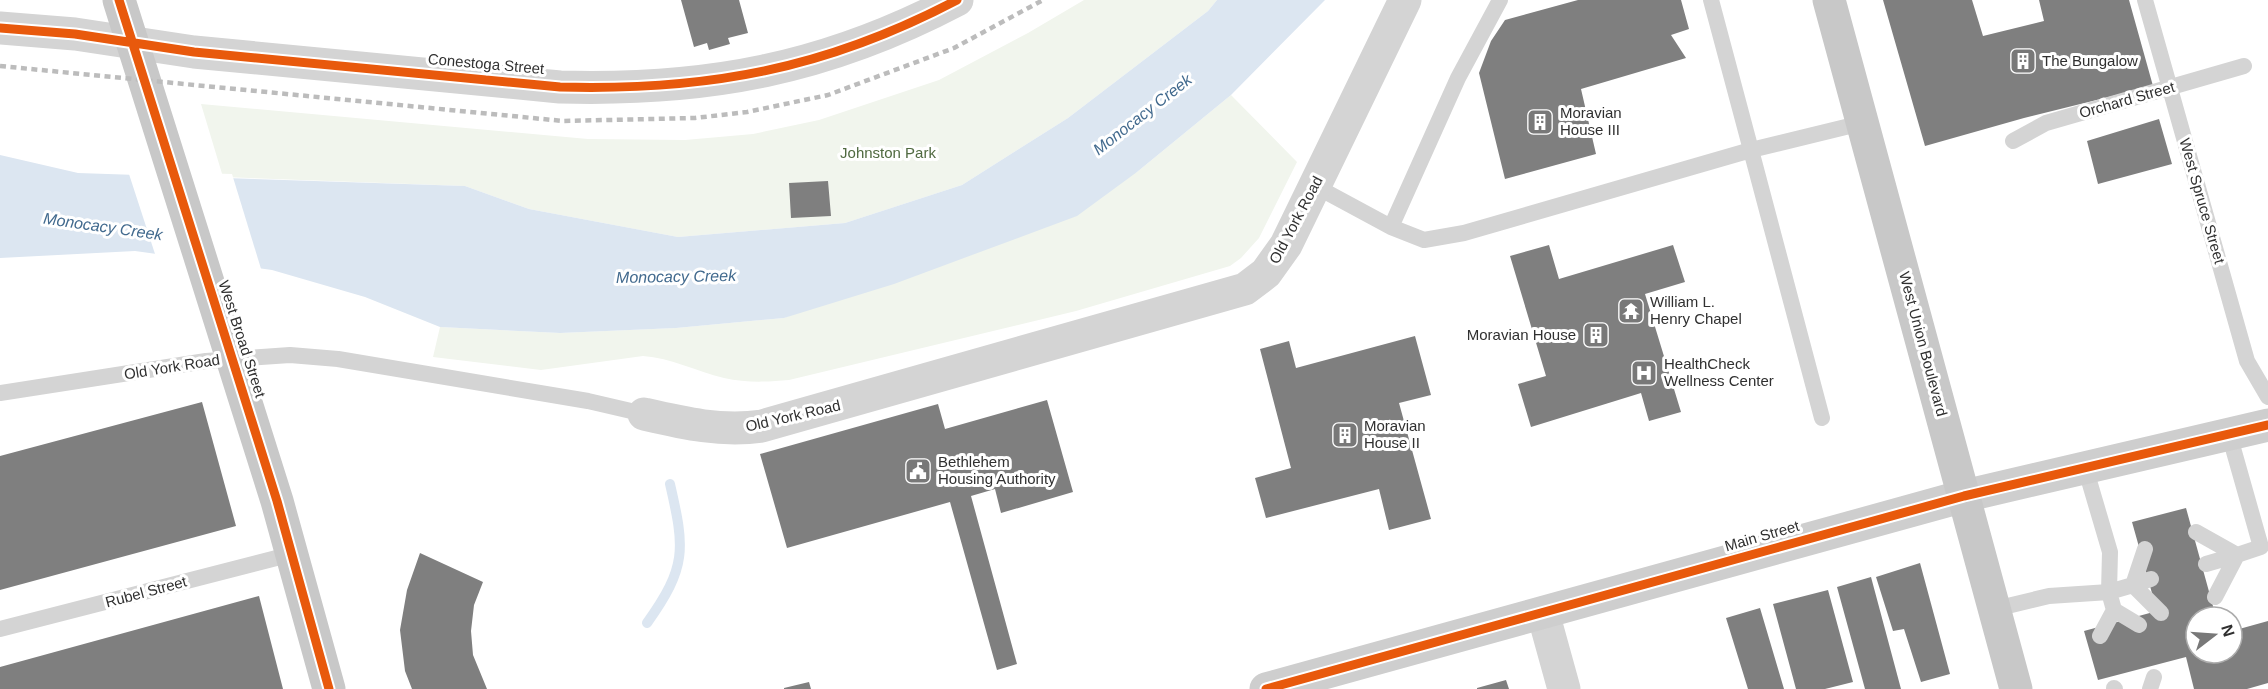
<svg xmlns="http://www.w3.org/2000/svg" width="2268" height="689" viewBox="0 0 2268 689" font-family="Helvetica,sans-serif">
<style>
.green{fill:#f1f5ed}
.water{fill:#dce6f1}
.pier{fill:#fff}
.lines{fill:none;stroke-linecap:round;stroke-linejoin:round}
.stream{stroke:#dce6f1;stroke-width:10}
.building{fill:#7f7f7f}
.lane{stroke:#d4d4d4;stroke-width:16}
.street{stroke:#d4d4d4;stroke-width:33}
.secondary{stroke:#cecece;stroke-width:33}
.primary{stroke:#c8c8c8;stroke-width:33}
.rail{stroke:#bcbcbc;stroke-width:4.5;stroke-dasharray:6 4.5;stroke-linecap:butt}
.cycleway-casing{stroke:#fff;stroke-width:13}
.cycleway{stroke:#e8590c;stroke-width:9}
.labels{text-anchor:middle;stroke-width:6;stroke-linejoin:round;paint-order:stroke}
.poi-label{font-size:15px;fill:#303030;stroke:#fff;text-anchor:start}
.street-label{font-size:15px;fill:#303030;stroke:#fff}
.park-label{font-size:15px;fill:#506a40;stroke:#fff}
.water-label{font-size:16px;font-style:italic;fill:#426a8e;stroke:#fff}
</style>
<rect width="100%" height="100%" fill="#fff"/>
<path class="green" d="M1084 0H1217L1208 11 1068 118 962 185 845 223 678 237 529 209 465 186 223 177 201 104 588 139 685 140 753 134 819 120 939 80 1028 33Z
M1231 95 1297 162 1259 238 1241 258 1230 266 1076 311 789 380C767 382 746 383 724 378 696 371 671 358 643 356L541 370 433 357 440 327 560 333 676 328 784 318 1137 172Z"/>
<path class="water" d="M1217 0H1325L1231 95 1137 172 1077 216 894 284 784 318 676 328 560 333 440 327 365 297 272 270 135 251 0 258V155L78 173 465 186 529 209 678 237 845 223 962 185 1068 118 1208 11Z"/>
<path class="pier" d="M128 171 232 174 262 272 156 257Z"/>
<g class="lines">
<path class="stream" d="M647 623C687 567 685 549 670 484"/>
</g>
<path class="building" d="M681 0H739L748 33 728 38 730 44 709 50 707 43 694 47Z
M1578 0H1681L1689 29 1671 35 1686 58 1581 89 1596 154 1505 179 1479 73 1491 41 1505 20Z
M1883 0H1972L1983 36 2044 21 2039 0H2129L2153 86 2024 118 1925 146Z
M2159 119 2172 164 2098 184 2087 141Z
M828 181 831 216 791 218 789 183Z
M1549 245 1559 279 1673 245 1685 282 1645 294 1681 412 1649 421 1641 393 1531 427 1518 384 1546 376 1510 256Z
M1415 336 1431 395 1399 403 1431 519 1389 530 1379 489 1266 518 1255 478 1291 468 1260 349 1289 341 1296 368Z
M1047 400 1073 492 1001 513 995 489 971 496 1017 664 997 670 950 502 787 548 760 454 938 404 945 429Z
M202 402 236 526 0 590V456Z
M2186 508 2216 617H2196V653H2232V631L2268 621V683L2247 689H2194L2186 657 2098 680 2084 631 2157 611 2132 522Z
M420 553 483 582 474 605 471 631 473 655 487 689H412L405 671 400 630 407 590Z
M1920 563 1950 674 1921 682 1904 629 1893 631 1876 577Z
M1871 577 1901 689H1865L1837 587Z
M1828 590 1853 682 1825 689H1796L1773 604Z
M259 596 283 689H0V667Z
M1760 608 1784 689H1748L1726 618Z
M1506 680 1509 689H1477V688Z
M809 682 811 689H784V688Z"/>
<g class="lines">
<path class="lane" d="M2145 0 2247 361 2268 397
M2013 141 2046 123 2244 66
M1315 186 1391 227 1424 240 1464 233 1751 150 1711 0
M1391 227 1458 78 1500 0
M0 393 206 361 290 355 338 359 588 401 644 414
M1822 418 1751 150 1862 123
M2085 467 2110 552 2109 592 2114 610 2139 625
M2196 532 2237 555 2206 564
M2151 579 2133 585 2161 613
M2215 597 2237 555 2261 547 2229 434
M1995 609 2049 596 2109 592 2133 585 2145 549
M0 629 292 554
M2100 636 2114 610
M2114 688 2115 689
M2150 689 2154 677"/>
<path class="street" d="M0 28 75 34 194 52 560 87C707 91 826 69 957 0
M644 414C683 423 721 432 762 426L1245 289 1266 273 1286 245 1405 0
M1543 613 1564 689"/>
<path class="secondary" d="M1266 689 1964 496 2268 425"/>
<path class="primary" d="M119 0 277 501 329 689
M1829 0 2016 689"/>
<path class="rail" d="M0 66 563 121 695 118 747 112 828 95 954 48 1043 0"/>
<g class="cycleway-casing">
<path id="cycleway" d="M119 0 277 501 329 689
M0 28 75 34 194 52 560 87C707 91 826 69 957 0
M1266 689 1964 496 2268 425"/>
</g>
<use href="#cycleway" class="cycleway"/>
</g>
<defs>
<g id="building-square" transform="scale(1.35)"><rect x="-9" y="-9" width="18" height="18" rx="4" fill="#787878" stroke="#fff"/><path d="M-4-6H4V6H1V3H-1V6H-4ZM-2.5-4.3h1.7v1.8h-1.7ZM.8-4.3h1.7v1.8H.8ZM-2.5-1h1.7V.8h-1.7ZM.8-1h1.7V.8H.8Z" fill="#fff"/></g>
<g id="temple-square" transform="scale(1.35)"><rect x="-9" y="-9" width="18" height="18" rx="4" fill="#787878" stroke="#fff"/><path d="M0-6L5-2H3V0L6.5 2.5H4V6H1.5V3h-3V6H-4V2.5H-6.5L-3 0V-2H-5Z" fill="#fff"/></g>
<g id="hospital-square" transform="scale(1.35)"><rect x="-9" y="-9" width="18" height="18" rx="4" fill="#787878" stroke="#fff"/><path d="M-5-5h3v3.5h4V-5h3V5h-3V1.5h-4V5h-3Z" fill="#fff"/></g>
<g id="civic-square" transform="scale(1.35)"><rect x="-9" y="-9" width="18" height="18" rx="4" fill="#787878" stroke="#fff"/><path d="M-.6-6.5H3V-4.5H.6V-3L4-1V1h2V6H-6V1h2V-1L-.6-3ZM-1.2 2.5V6h2.4V2.5Z" fill="#fff"/></g>
</defs>
<g fill-rule="evenodd">
<use href="#building-square" x="2023" y="61"/>
<use href="#building-square" x="1540" y="122"/>
<use href="#temple-square" x="1631" y="311"/>
<use href="#building-square" x="1596" y="335"/>
<use href="#hospital-square" x="1644" y="373"/>
<use href="#building-square" x="1345" y="435"/>
<use href="#civic-square" x="918" y="471"/>
</g>
<g class="labels">
<g class="poi-label">
<text x="2042" y="66">The Bungalow</text>
<text x="1560" y="118">Moravian<tspan x="1560" dy="17">House III</tspan></text>
<text x="1650" y="307">William L.<tspan x="1650" dy="17">Henry Chapel</tspan></text>
<text x="1576" y="340" text-anchor="end">Moravian House</text>
<text x="1664" y="369">HealthCheck<tspan x="1664" dy="17">Wellness Center</tspan></text>
<text x="1364" y="431">Moravian<tspan x="1364" dy="17">House II</tspan></text>
<text x="938" y="467">Bethlehem<tspan x="938" dy="17">Housing Authority</tspan></text>
</g>
<g class="street-label">
<text transform="translate(486 64) rotate(5)" y="5">Conestoga Street</text>
<text transform="translate(2127 100) rotate(-16)" y="5">Orchard Street</text>
<text transform="translate(2202 201) rotate(74)" y="5">West Spruce Street</text>
<text transform="translate(1296 220) rotate(-62)" y="5">Old York Road</text>
<text transform="translate(242 339) rotate(72)" y="5">West Broad Street</text>
<text transform="translate(1923 344) rotate(75)" y="5">West Union Boulevard</text>
<text transform="translate(172 367) rotate(-9)" y="5">Old York Road</text>
<text transform="translate(793 416) rotate(-13)" y="5">Old York Road</text>
<text transform="translate(1762 536) rotate(-16)" y="5">Main Street</text>
<text transform="translate(146 592) rotate(-15)" y="5">Rubel Street</text>
</g>
<g class="park-label">
<text x="888" y="158">Johnston Park</text>
</g>
<g class="water-label">
<text transform="translate(1142 114) rotate(-38)" y="6">Monocacy Creek</text>
<text transform="translate(103 226) rotate(8)" y="6">Monocacy Creek</text>
<text transform="translate(676 276) rotate(-1)" y="6">Monocacy Creek</text>
</g>
</g>
<g transform="translate(2214 635) rotate(73)"><circle r="28" fill="#ffffff" stroke="#acacac" stroke-width="1.5"/>
<path d="M0-4.5L10 22L0 15L-10 22Z" fill="#787878"/>
<text y="-9" font-size="16" font-weight="bold" text-anchor="middle" fill="#303030">N</text>
</g>
</svg>
